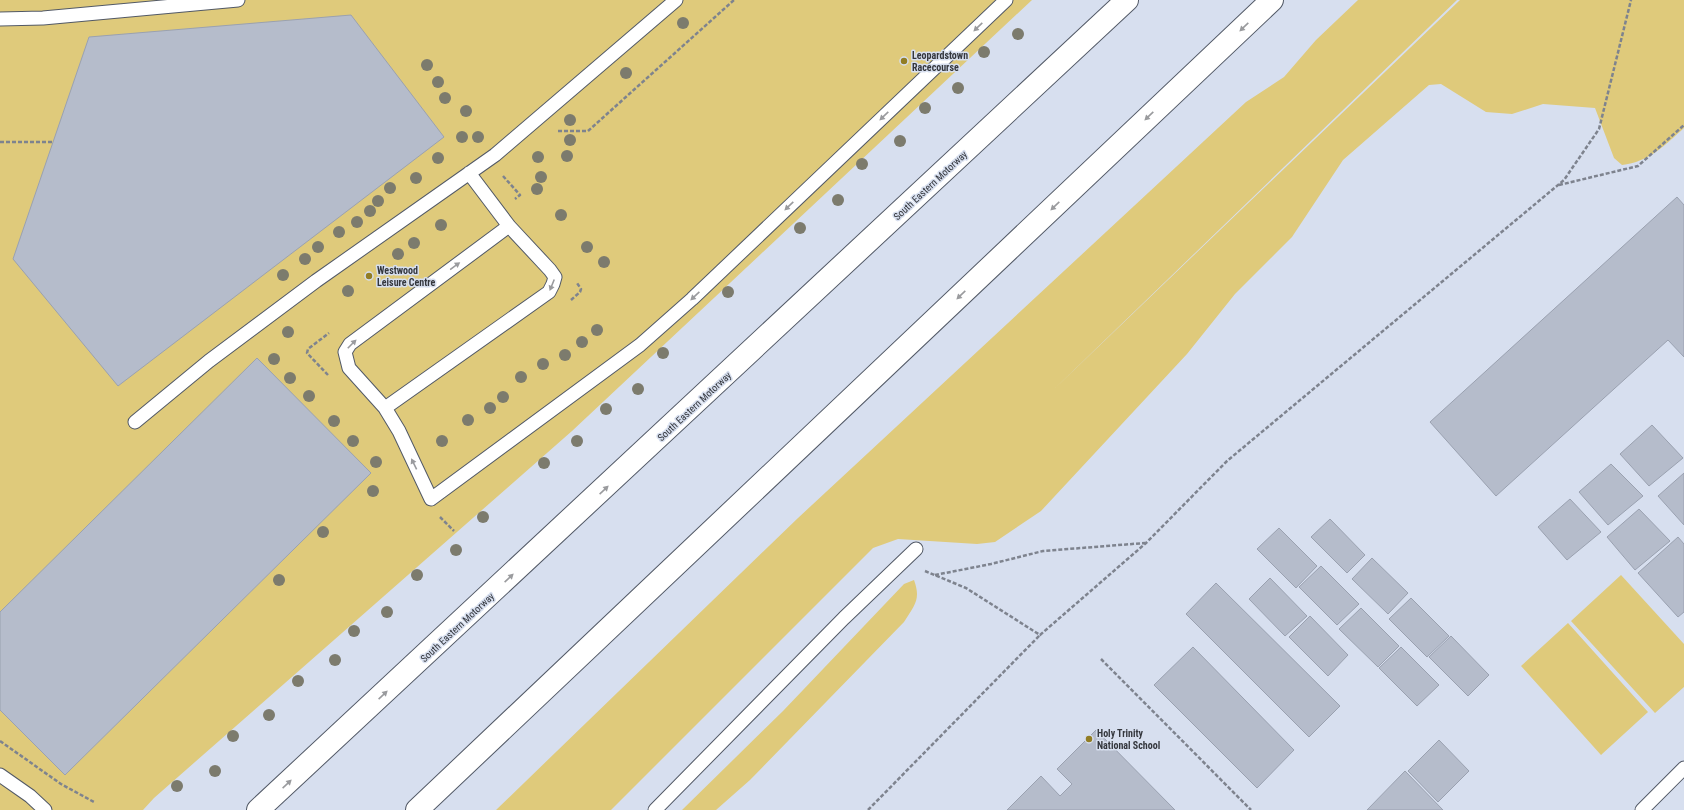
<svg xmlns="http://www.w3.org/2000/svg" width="1684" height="810" viewBox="0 0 1684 810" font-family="'Roboto Condensed',sans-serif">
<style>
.green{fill:#dfca7b}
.building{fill:#b5bccb;stroke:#9aa1b0}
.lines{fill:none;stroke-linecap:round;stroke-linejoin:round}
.lane-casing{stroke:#525966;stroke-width:15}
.highway-casing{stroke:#525966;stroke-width:24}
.path{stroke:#7e838e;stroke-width:2.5;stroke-dasharray:4 2;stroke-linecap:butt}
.lane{stroke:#fff;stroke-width:13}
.highway{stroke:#fff;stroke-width:22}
.tree{fill:#7c7b6d}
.oneway{fill:#9a9b9e}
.poi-dot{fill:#927d24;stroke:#d7dfef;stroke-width:1.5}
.labels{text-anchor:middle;stroke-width:3;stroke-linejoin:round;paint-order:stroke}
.poi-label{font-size:10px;font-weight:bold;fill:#34373d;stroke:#d7dfef;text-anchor:start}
.street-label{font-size:10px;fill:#34373d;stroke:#d7dfef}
</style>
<rect width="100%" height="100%" fill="#d7dfef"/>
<path class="green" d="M0 0H1032L572 431 154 798 143 810H0Z
M1358 0H1457L1048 395 1460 0H1684V128C1665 145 1649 162 1622 165L1614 158 1595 108 1543 104 1512 114 1486 112 1441 84 1429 85 1343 160 1292 237 1235 294 1187 354 1041 511 995 542 977 544 898 539 873 548 611 810H496L798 518 1246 102 1284 77 1316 40Z
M1621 575 1684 644V687L1655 713 1571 621Z
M914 580C921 599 915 605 904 622L750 780 716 810H682L783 711 904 584Z
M1568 623 1648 712 1601 755 1521 666Z"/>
<path class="building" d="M351 15 444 137 118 386 13 259 89 37Z
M1677 197 1684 205V357L1668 340 1496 496 1430 422Z
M257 358 371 473 65 775 0 710V612Z
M1652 425 1683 458 1649 486 1620 454Z
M1611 464 1643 496 1608 525 1579 492Z
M1684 473V525L1658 496Z
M1570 499 1601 532 1567 560 1538 527Z
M1639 509 1670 541 1635 570 1607 537Z
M1330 519 1365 555 1347 573 1311 537Z
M1279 528 1317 566 1296 588 1257 549Z
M1678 537 1684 544V612L1678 617 1638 573Z
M1372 558 1408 593 1388 614 1352 579Z
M1321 566 1359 604 1337 625 1299 587Z
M1270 578 1307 616 1285 636 1249 599Z
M1216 583 1340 706 1309 737 1186 614Z
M1411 598 1449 636 1427 657 1389 619Z
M1361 608 1399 646 1378 667 1339 629Z
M1310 616 1348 655 1328 676 1289 637Z
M1451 636 1489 675 1468 696 1429 657Z
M1193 647 1294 750 1257 788 1154 685Z
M1401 647 1439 685 1417 706 1379 668Z
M1096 730 1175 810H1007L1041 776 1060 796 1072 784 1057 769Z
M1439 740 1469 771 1438 802 1408 771Z
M1405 771 1443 810H1367Z"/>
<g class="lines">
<g class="lane-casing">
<path id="lane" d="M0 19 43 18 238 0
M469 173 509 226
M385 408 549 292 553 284 555 277 550 270 509 226 350 344 345 352 349 368 385 408 399 431 431 499 640 345 692 299 1006 0
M135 422 209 361 316 281 495 155 676 0
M0 775 30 796 45 810
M655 810 844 618 916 549
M1642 810 1684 768"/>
</g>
<g class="highway-casing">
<path id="highway" d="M258 810 1127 0
M417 810 1272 0"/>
</g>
<path class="path" d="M558 131H588L734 0
M0 142H53
M503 176 520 195 515 199
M1559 185 1638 166 1684 125
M571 300 580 292 581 289 577 283
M328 375 307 353 308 349 329 333
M440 517 454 531
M925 571 966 588 1040 635 1146 543 1227 461 1564 180 1599 129 1631 0
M935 575 991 564 1043 551 1145 543
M1101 659 1251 810
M0 741 61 784 94 802
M868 810 1040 635"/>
<use href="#lane" class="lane"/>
<use href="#highway" class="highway"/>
</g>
<g class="tree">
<circle cx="683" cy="23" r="6"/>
<circle cx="1018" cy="34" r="6"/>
<circle cx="984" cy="52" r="6"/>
<circle cx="427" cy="65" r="6"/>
<circle cx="626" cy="73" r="6"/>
<circle cx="438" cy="82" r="6"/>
<circle cx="958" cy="88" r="6"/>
<circle cx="445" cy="98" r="6"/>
<circle cx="925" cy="108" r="6"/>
<circle cx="466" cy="111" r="6"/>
<circle cx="570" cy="120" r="6"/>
<circle cx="462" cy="137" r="6"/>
<circle cx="478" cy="137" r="6"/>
<circle cx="570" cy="140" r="6"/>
<circle cx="900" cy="141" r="6"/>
<circle cx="567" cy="156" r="6"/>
<circle cx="538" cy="157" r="6"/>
<circle cx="438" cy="158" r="6"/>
<circle cx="862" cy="164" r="6"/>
<circle cx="541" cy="177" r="6"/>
<circle cx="416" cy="178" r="6"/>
<circle cx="390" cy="188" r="6"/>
<circle cx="537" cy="189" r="6"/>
<circle cx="838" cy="200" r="6"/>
<circle cx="378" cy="201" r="6"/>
<circle cx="370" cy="211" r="6"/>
<circle cx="561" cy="215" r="6"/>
<circle cx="357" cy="222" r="6"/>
<circle cx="441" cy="225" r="6"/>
<circle cx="800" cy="228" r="6"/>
<circle cx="339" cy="232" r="6"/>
<circle cx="414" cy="243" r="6"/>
<circle cx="318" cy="247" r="6"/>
<circle cx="587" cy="247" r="6"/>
<circle cx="398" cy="254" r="6"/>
<circle cx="305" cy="259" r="6"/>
<circle cx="604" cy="262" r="6"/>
<circle cx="283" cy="275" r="6"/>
<circle cx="348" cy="291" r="6"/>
<circle cx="728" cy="292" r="6"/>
<circle cx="597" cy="330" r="6"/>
<circle cx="288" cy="332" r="6"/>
<circle cx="582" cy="342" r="6"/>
<circle cx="663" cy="353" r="6"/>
<circle cx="565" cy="355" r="6"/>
<circle cx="274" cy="359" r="6"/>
<circle cx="543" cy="364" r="6"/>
<circle cx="521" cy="377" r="6"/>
<circle cx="290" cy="378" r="6"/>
<circle cx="638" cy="389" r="6"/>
<circle cx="309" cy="396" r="6"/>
<circle cx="503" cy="397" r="6"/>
<circle cx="490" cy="408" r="6"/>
<circle cx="606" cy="409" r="6"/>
<circle cx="468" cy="420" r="6"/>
<circle cx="334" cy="421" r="6"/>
<circle cx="353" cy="441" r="6"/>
<circle cx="442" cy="441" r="6"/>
<circle cx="577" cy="441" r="6"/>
<circle cx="376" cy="462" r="6"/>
<circle cx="544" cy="463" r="6"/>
<circle cx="373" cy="491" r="6"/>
<circle cx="483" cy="517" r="6"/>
<circle cx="323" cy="532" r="6"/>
<circle cx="456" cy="550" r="6"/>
<circle cx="417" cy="575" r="6"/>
<circle cx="279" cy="580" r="6"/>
<circle cx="387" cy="612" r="6"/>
<circle cx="354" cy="631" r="6"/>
<circle cx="335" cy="660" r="6"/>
<circle cx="298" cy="681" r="6"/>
<circle cx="269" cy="715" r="6"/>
<circle cx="233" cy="736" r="6"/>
<circle cx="215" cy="771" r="6"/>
<circle cx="177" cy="786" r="6"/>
</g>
<defs><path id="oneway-solid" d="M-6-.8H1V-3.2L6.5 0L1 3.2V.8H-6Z"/></defs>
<g class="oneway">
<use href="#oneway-solid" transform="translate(978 27) rotate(136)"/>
<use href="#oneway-solid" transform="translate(1244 27) rotate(136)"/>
<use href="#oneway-solid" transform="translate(884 116) rotate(136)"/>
<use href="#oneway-solid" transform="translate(1149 116) rotate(136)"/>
<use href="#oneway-solid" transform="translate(789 206) rotate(136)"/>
<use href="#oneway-solid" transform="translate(1055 206) rotate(136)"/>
<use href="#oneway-solid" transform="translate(455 266) rotate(-36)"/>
<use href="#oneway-solid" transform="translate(552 285) rotate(112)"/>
<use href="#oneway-solid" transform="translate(961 295) rotate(136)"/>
<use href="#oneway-solid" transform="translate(695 296) rotate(137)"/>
<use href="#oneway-solid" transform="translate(352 344) rotate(-45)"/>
<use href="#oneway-solid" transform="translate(414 464) rotate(-116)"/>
<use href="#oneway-solid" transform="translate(604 490) rotate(-43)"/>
<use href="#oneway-solid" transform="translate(509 578) rotate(-43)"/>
<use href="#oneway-solid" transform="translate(383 695) rotate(-43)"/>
<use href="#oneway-solid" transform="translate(287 784) rotate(-43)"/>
</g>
<g class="poi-dot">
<circle cx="904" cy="61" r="4"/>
<circle cx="369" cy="276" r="4"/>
<circle cx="1089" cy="739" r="4"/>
</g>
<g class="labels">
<g class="poi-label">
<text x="912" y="59">Leopardstown<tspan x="912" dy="12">Racecourse</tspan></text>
<text x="377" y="274">Westwood<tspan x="377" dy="12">Leisure Centre</tspan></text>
<text x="1097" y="737">Holy Trinity<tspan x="1097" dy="12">National School</tspan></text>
</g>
<g class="street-label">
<text transform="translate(930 185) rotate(-43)" y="4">South Eastern Motorway</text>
<text transform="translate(694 406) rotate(-43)" y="4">South Eastern Motorway</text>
<text transform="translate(457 627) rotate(-43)" y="4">South Eastern Motorway</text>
</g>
</g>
</svg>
